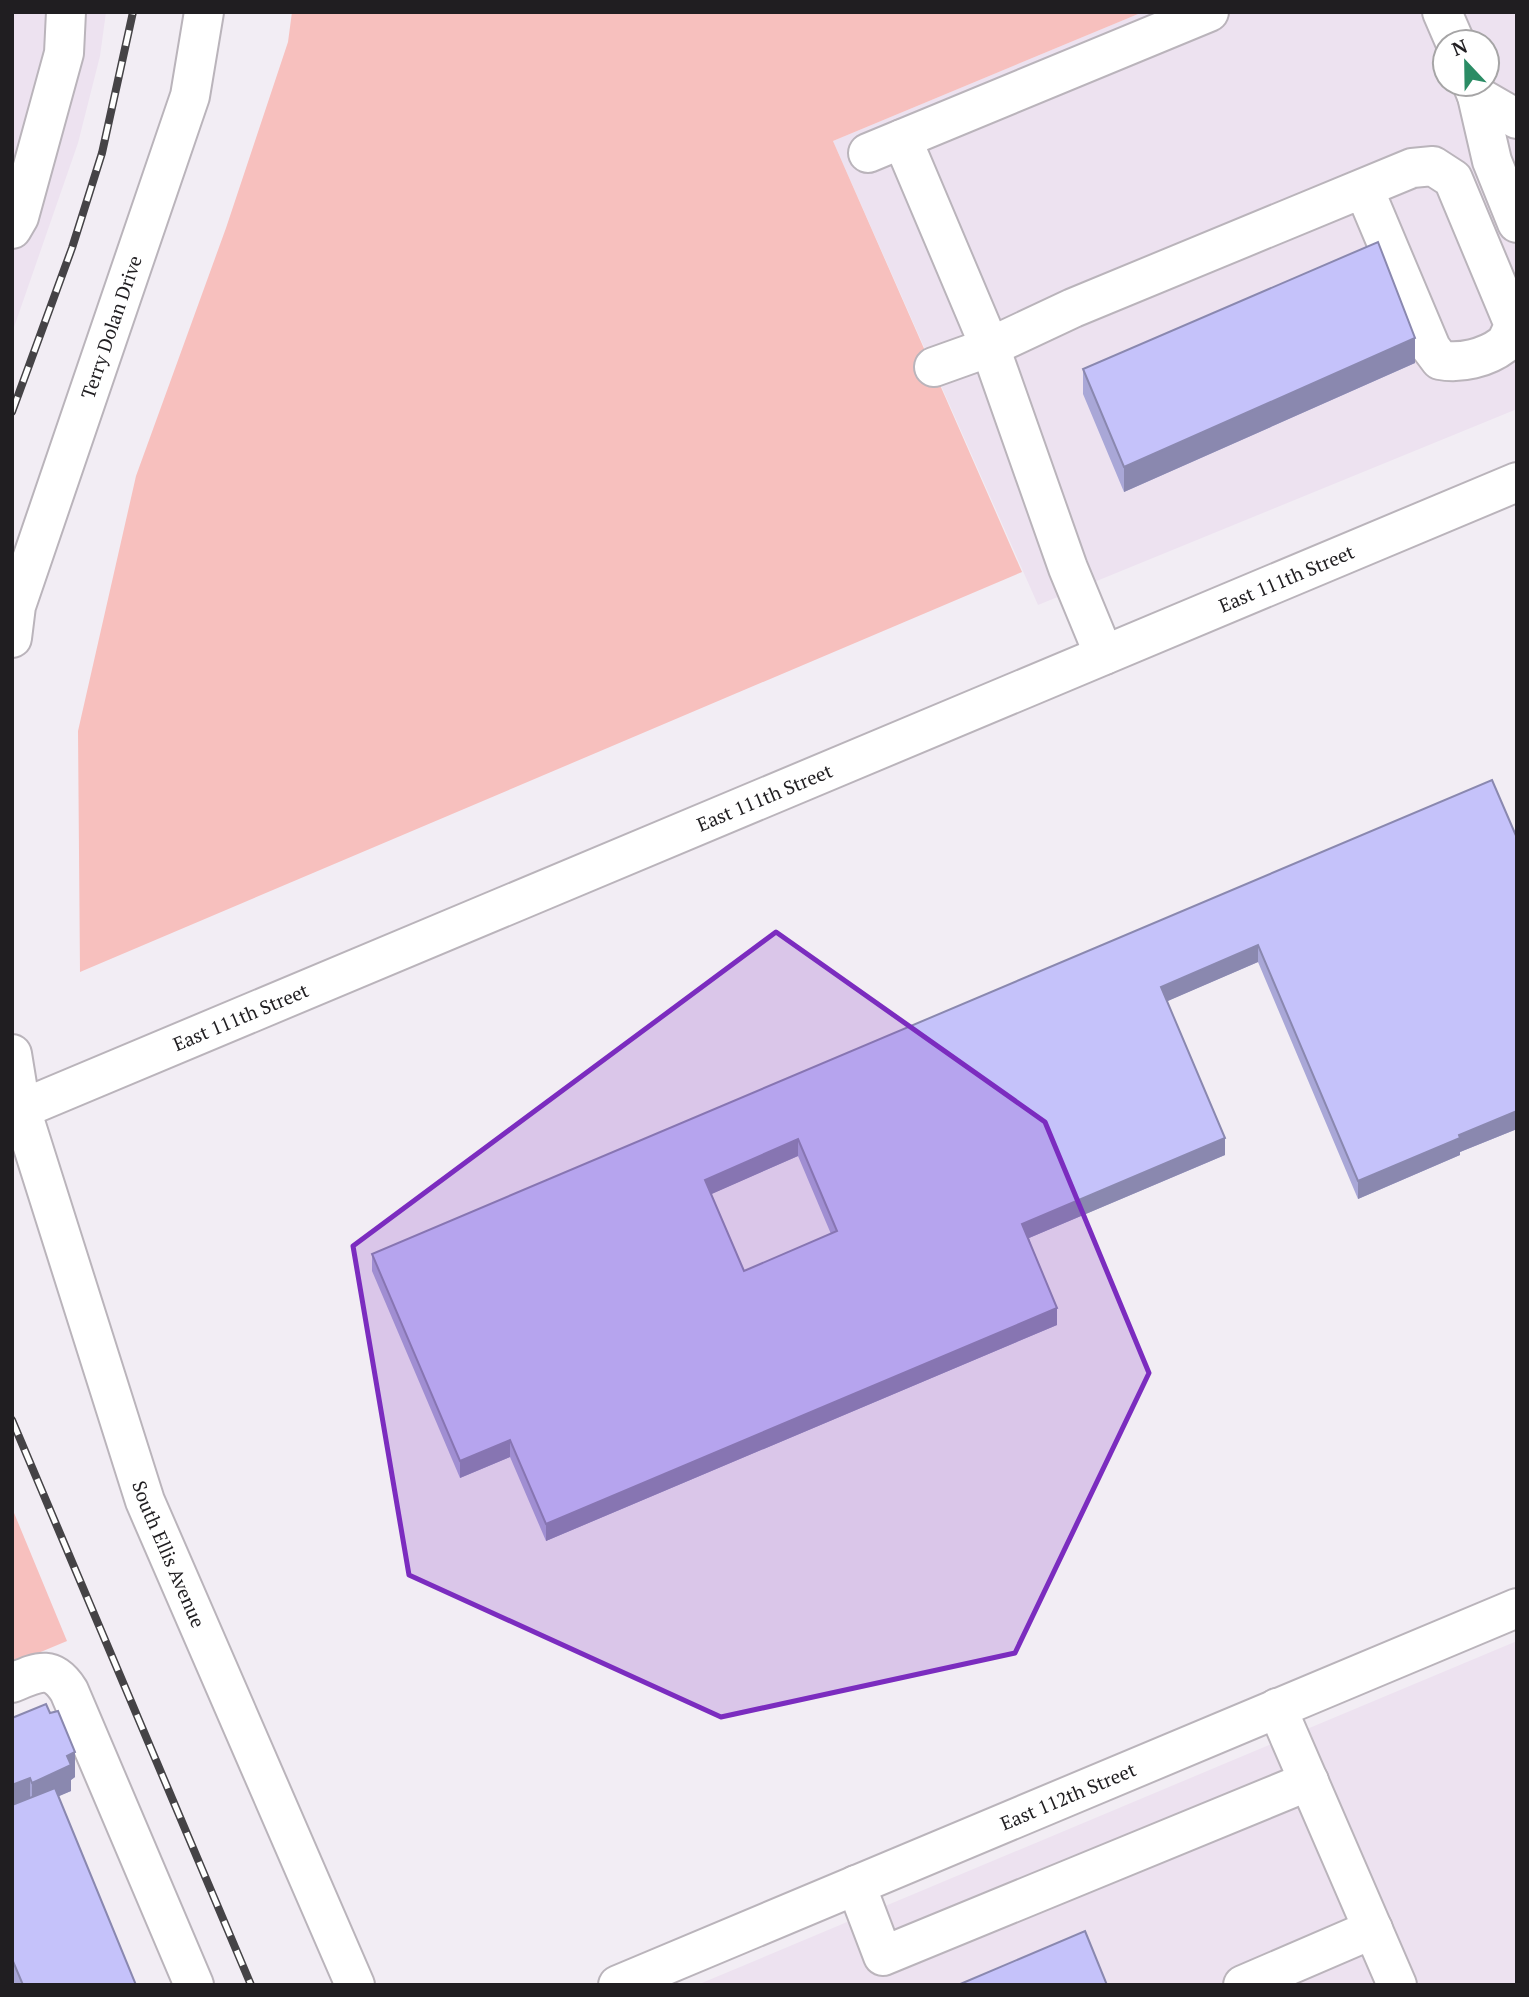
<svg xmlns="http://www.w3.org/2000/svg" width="1529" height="1997" viewBox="0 0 1529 1997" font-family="'PT Serif',serif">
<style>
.built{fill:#ede2f0;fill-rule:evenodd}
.green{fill:#f7c0be}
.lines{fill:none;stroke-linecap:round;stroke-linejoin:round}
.minor-casing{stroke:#bab4bb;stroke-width:42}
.major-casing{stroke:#bab4bb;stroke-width:42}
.minor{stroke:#fff;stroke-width:38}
.major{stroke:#fff;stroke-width:38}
.rail-casing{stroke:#454346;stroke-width:8}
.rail{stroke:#fff;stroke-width:5;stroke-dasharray:16;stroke-linecap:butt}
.wall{fill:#a9a7d7;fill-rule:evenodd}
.shaded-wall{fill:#8a88af}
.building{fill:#c5c2fa;stroke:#8a88af;stroke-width:2;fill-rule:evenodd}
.marked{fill:#7b2cbf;fill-opacity:0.2;stroke:#7b2cbf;stroke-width:5;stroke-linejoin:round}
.labels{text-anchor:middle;stroke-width:5;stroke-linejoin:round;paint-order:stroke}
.street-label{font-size:19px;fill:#201e21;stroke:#fff}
</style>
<rect width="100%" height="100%" fill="#f2edf4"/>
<path class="built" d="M12 12H106L100 56 78 143 12 333Z
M1143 12H1517V409L1038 605 833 141ZM1445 42H1487V84H1445Z
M1517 1641V1985H697Z"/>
<path class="green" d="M292 12H1143L833 141 1022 572 80 972 78 731 136 476 226 228 288 42Z
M12 1508 67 1641 12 1664Z"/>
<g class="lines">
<g class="minor-casing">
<g id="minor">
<path d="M1442 12 1455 42"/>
<path d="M1472 84 1477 96 1492 161 1517 223"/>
<path d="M1477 96 1517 119"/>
<path d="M902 139 990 347 1068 568 1104 655"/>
<path d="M868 153 1209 12"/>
<path d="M12 229 19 217 64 53 66 12"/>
<path d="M934 367 990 347 1073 308 1412 168 1433 166 1453 179 1514 325C1511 331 1508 341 1503 345 1486 358 1460 364 1440 360L1431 348 1364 189"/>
<path id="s1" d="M12 638 16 606 190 96 204 12"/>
<path id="s2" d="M12 1054 21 1109 145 1501 355 1985"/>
<path d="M12 1683C38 1672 52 1664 69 1691L194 1985"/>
<path d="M1277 1708 1397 1985"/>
<path d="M856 1885 883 1956 1309 1781"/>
<path id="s3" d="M618 1985 1517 1608"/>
<path d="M1243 1985 1373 1929"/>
</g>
</g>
<g class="major-casing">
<g id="major">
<path id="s4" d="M12 1113 1517 482"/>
</g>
</g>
<use href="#minor" class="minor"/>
<use href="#major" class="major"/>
<g class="rail-casing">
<path id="rail" d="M12 412 72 248 102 153 133 12
M12 1420 251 1985"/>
</g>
<use href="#rail" class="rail"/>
</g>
<path class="wall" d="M1415 363 1124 492 1083 394V369Z
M1517 838V1129L1460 1152V1155L1358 1199 1258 962 1167 1001 1225 1155 1029 1238 1057 1325 546 1541 510 1457 460 1478 372 1271V1254ZM798 1156 831 1234 744 1271 711 1194Z
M12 1718 75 1777 71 1780V1791L58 1796 136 1985H12Z"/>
<path class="shaded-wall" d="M1415 338V363L1124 492V467Z
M1258 945V962L1161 1004V987Z
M1517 1111V1129L1460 1152V1155L1358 1199V1181L1459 1135Z
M1225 1138V1155L1022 1241V1224Z
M798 1139V1156L705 1197V1180Z
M1057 1308V1325L546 1541V1524Z
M510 1440V1457L460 1478V1461Z
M75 1752V1777L71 1780V1791L32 1808V1783L67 1756Z
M30 1778V1803L12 1810V1785Z"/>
<path class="building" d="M1378 242 1415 338 1124 467 1083 369Z
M1492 780 1517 838V1111L1459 1135 1460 1138 1358 1181 1258 945 1161 987 1225 1138 1022 1224 1057 1308 546 1524 510 1440 460 1461 372 1254ZM798 1139 837 1231 744 1271 705 1180Z
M46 1704 50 1713 58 1711 75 1752 67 1756 71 1765 32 1783 30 1778 12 1785V1718Z
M55 1788 136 1985H23L12 1959V1805Z
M1085 1931 1107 1985H958Z"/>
<path class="marked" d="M776 932 1045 1122 1149 1373 1015 1653 721 1717 409 1575 353 1246Z"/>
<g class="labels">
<g class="street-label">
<text dy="7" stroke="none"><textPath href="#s1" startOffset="327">Terry Dolan Drive</textPath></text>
<text dy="7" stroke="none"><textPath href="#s4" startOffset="1382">East 111th Street</textPath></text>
<text dy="7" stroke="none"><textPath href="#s4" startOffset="816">East 111th Street</textPath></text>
<text dy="7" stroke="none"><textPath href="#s4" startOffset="248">East 111th Street</textPath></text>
<text dy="7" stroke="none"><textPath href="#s2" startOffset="525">South Ellis Avenue</textPath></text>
<text dy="7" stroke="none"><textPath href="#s3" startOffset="488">East 112th Street</textPath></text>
</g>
</g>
<rect width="1529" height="1997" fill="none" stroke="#201e21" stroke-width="28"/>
<g transform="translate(1466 63) rotate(338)"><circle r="33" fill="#ffffff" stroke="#a6a5a6" stroke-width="2"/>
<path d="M0-5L12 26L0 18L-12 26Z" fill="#2b8c65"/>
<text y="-10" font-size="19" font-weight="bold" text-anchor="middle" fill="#201e21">N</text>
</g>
</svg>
